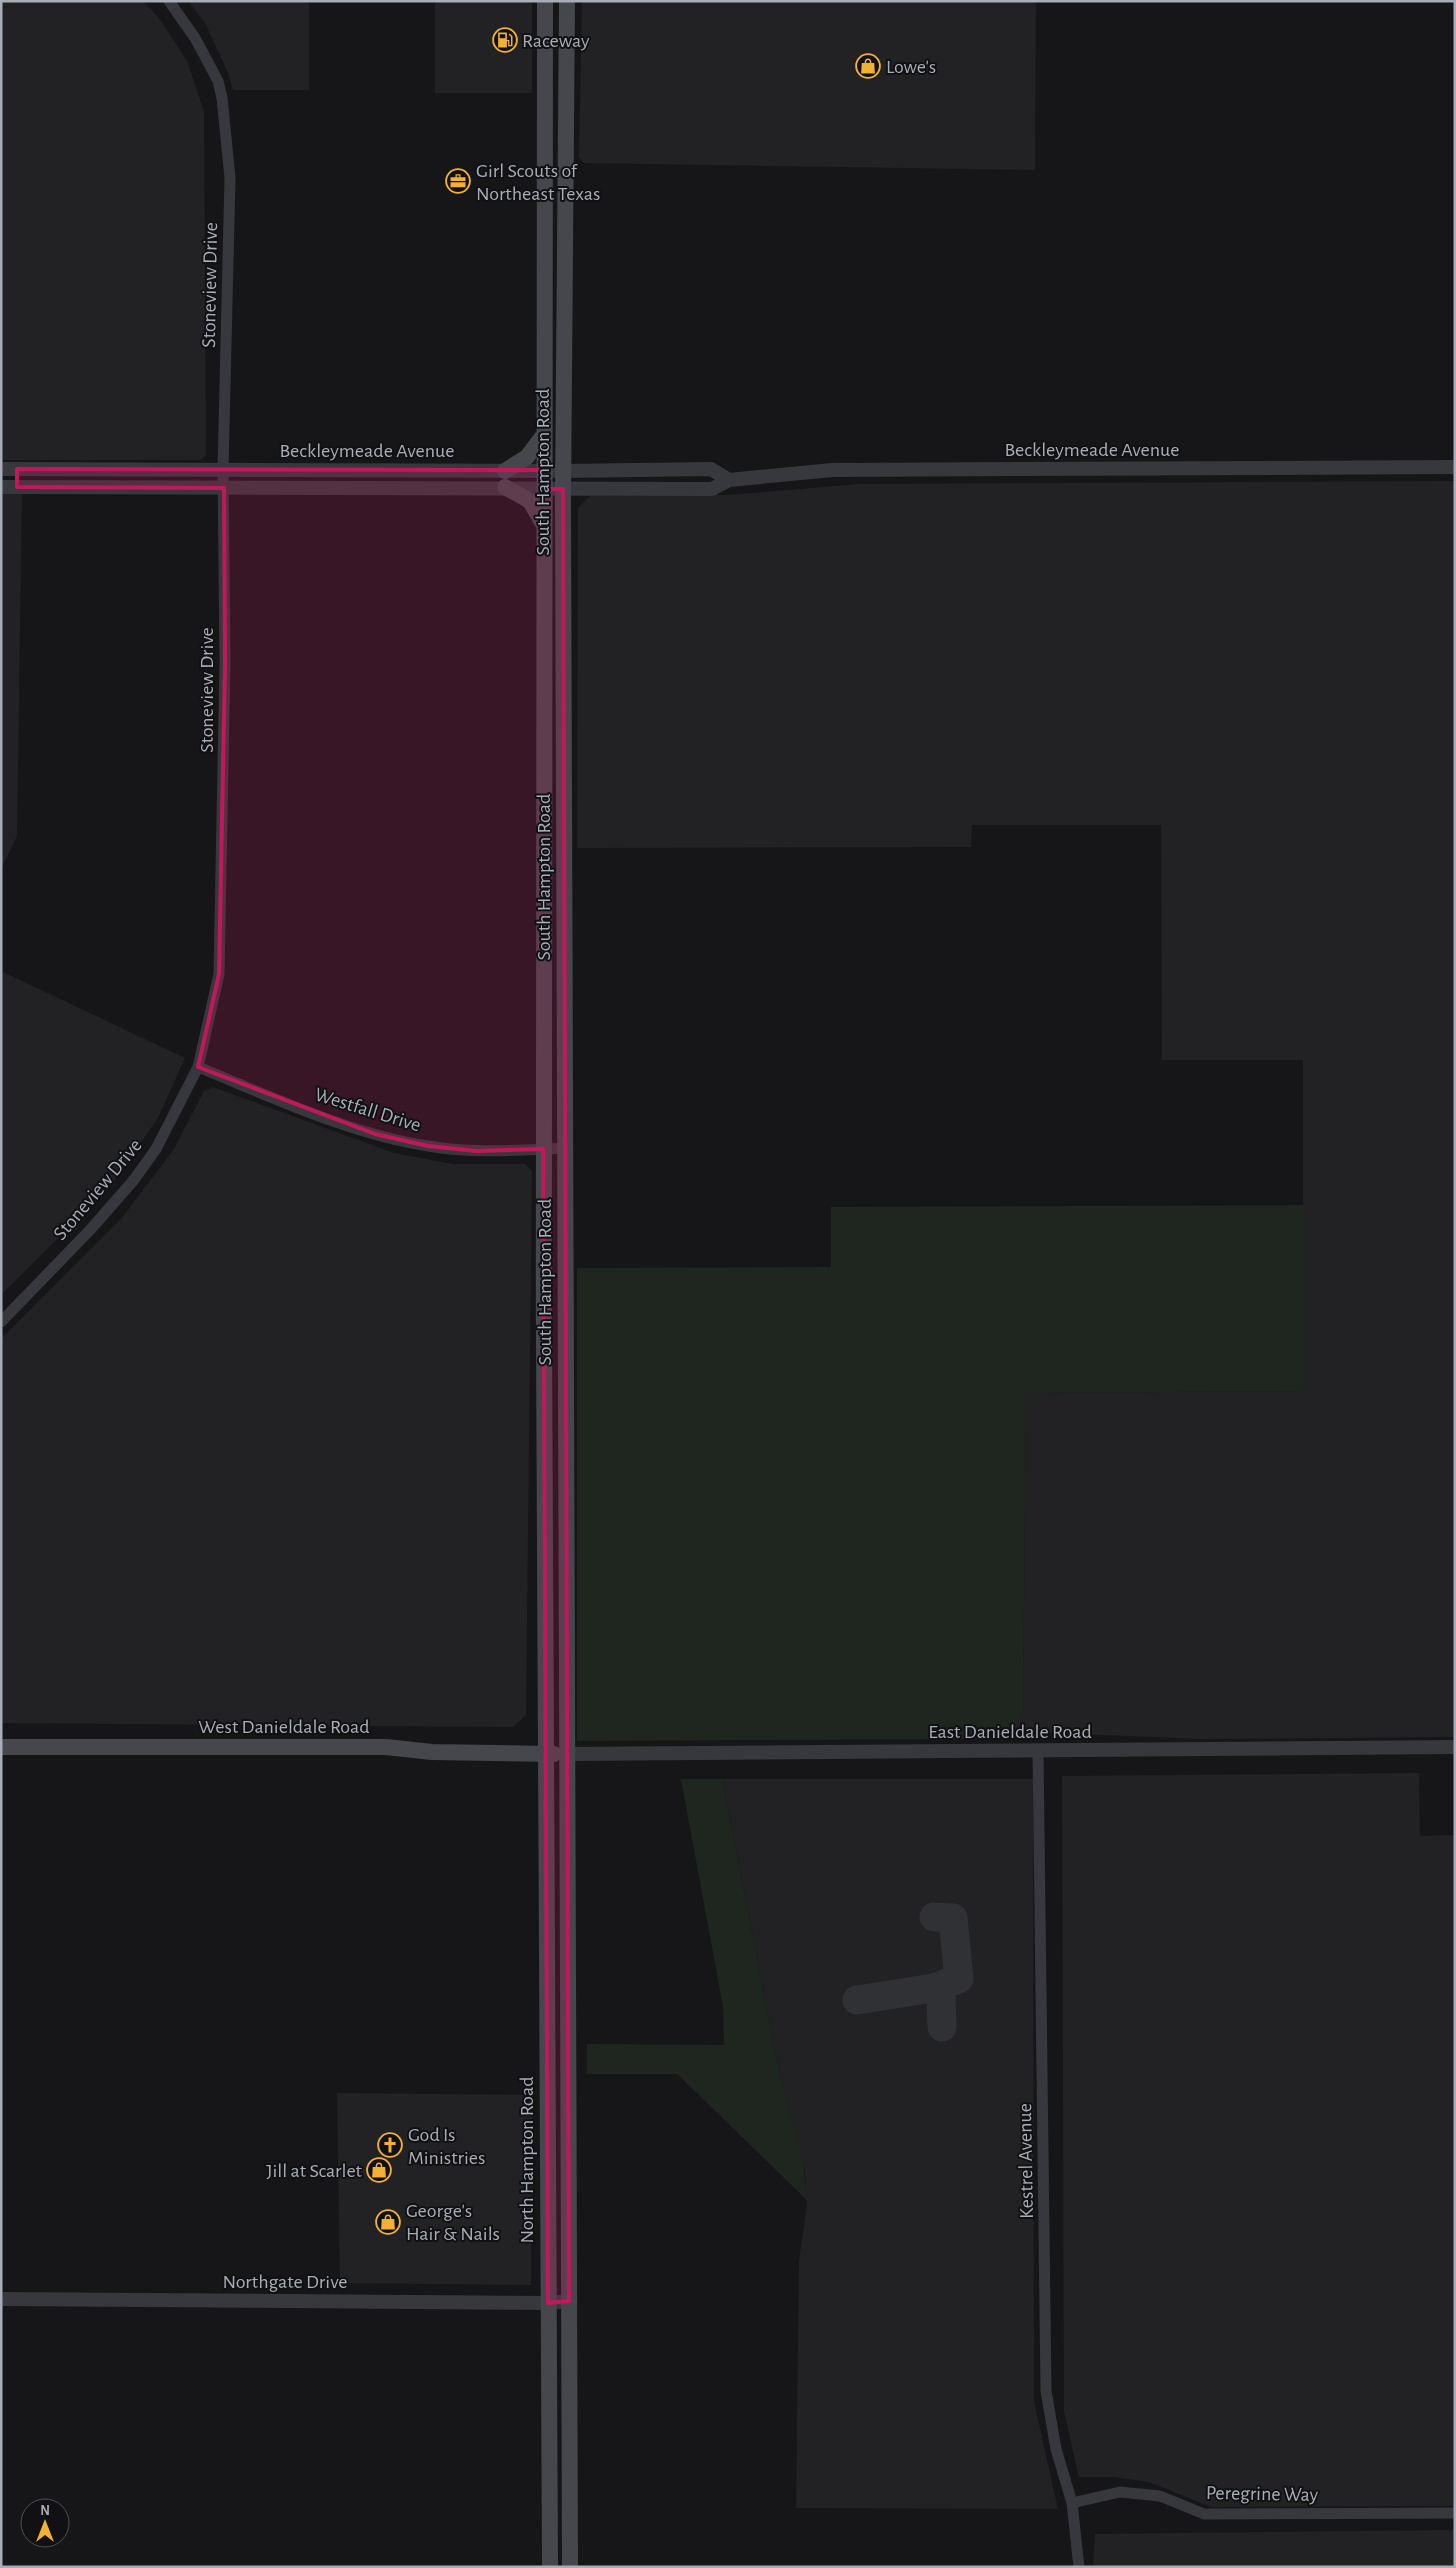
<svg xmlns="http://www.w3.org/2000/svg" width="1456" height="2568" viewBox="0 0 1456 2568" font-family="'Alegreya Sans',sans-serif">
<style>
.built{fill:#222225}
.green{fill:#1e261f}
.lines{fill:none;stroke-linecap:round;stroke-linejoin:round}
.taxiway{stroke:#303135;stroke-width:29}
.minor{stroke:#37383d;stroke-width:11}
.tertiary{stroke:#37383d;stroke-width:14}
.secondary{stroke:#45474d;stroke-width:16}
.marked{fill:#c2185b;fill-opacity:0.2;stroke:#c2185b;stroke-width:4;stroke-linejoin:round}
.labels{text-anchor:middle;stroke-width:4;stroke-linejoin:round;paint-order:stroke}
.poi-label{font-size:20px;fill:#a8adb8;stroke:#111113;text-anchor:start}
.street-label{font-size:20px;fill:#a8adb8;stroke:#111113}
</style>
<rect width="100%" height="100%" fill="#161618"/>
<path class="built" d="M1 1H143L159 18 187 61 204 112 206 455 200 460H1Z
M188 1H309V90H233L228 73 205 23Z
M435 1H532V93H435Z
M582 1H1036L1035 170 584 163 579 158Z
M1455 481V1737L1202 1739 1005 1731 1023 1714 1026 1393 1303 1391V1060H1162L1161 825H972L971 847 577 848 578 508 590 496 728 495 859 484Z
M1 489H22L17 836 1 870Z
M1 971 185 1058 158 1118 111 1185 1 1295Z
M213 1087 394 1153 453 1164H525L532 1171 526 1715 513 1727 1 1723V1339L121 1219 174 1149 204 1091Z
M1419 1773 1420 1836 1455 1835V2506L1211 2507 1149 2482 1114 2477H1079L1064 2412 1062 1776Z
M722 1779H1033L1034 2401 1058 2509 796 2508 799 2260 807 2205 805 2171 780 2075Z
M337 2093 532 2095 531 2285 340 2283Z
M1455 2530V2567H1093L1095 2534Z"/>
<path class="green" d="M1303 1205V1391L1026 1393 1023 1714 998 1739 577 1741V1268L831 1267V1207Z
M681 1779H722L780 2075 803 2159 807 2200 677 2074H587V2044L724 2045 723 2007Z"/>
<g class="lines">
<path class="taxiway" d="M933 1988 941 1994 942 2027
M857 2000 933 1988 959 1979 953 1918 934 1917"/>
<path class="minor" d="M198 1067C272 1097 349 1134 428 1146 473 1154 519 1150 565 1148
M1 1322 90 1230 133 1181 156 1149 198 1067 219 974 225 663 223 469 230 178 222 98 218 81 195 38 169 1
M1038 1751 1046 2391 1056 2449 1072 2503 1079 2567
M1072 2503 1120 2492 1160 2496 1204 2514 1455 2513"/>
<path class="tertiary" d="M1 469 563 471 711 469 729 480
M1 487 712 489 729 480 832 470 1455 467
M566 1754 1455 1747
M1 2299 548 2303 569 2301"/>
<path class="secondary" d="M545 1C540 856 545 1712 550 2567
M567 1 563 498 570 2567
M505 471 527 457 542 437
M505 487 530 501 542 522
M1 1747H386L432 1752 554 1754"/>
</g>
<path class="marked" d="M17 469 542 470V489H563L569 2301 548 2303 543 1149 476 1151 428 1146 375 1134 198 1067 219 974 225 663 224 488 17 487Z"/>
<defs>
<g id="fuel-ring" transform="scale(1.25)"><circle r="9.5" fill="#111113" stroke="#f2b134" stroke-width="1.5"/><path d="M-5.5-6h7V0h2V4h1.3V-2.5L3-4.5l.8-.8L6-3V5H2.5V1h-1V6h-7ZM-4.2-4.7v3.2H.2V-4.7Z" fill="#f2b134"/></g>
<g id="shop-ring" transform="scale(1.25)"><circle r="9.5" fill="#111113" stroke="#f2b134" stroke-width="1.5"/><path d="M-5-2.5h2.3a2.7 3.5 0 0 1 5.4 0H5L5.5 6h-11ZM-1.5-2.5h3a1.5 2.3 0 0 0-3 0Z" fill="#f2b134"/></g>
<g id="office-ring" transform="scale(1.25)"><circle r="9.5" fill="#111113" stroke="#f2b134" stroke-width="1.5"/><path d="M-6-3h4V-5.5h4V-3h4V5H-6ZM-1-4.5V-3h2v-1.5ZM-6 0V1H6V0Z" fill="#f2b134"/></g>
<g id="church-ring" transform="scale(1.25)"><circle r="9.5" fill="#111113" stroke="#f2b134" stroke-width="1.5"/><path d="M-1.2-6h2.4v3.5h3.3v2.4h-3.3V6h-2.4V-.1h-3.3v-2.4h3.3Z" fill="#f2b134"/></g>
</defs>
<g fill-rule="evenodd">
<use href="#fuel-ring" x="505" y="40"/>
<use href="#shop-ring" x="868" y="66"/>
<use href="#office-ring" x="458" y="181"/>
<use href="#church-ring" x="390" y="2145"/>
<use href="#shop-ring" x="379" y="2170"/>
<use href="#shop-ring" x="388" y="2222"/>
</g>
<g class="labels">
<g class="poi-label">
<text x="522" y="47">Raceway</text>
<text x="886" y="73">Lowe's</text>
<text x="476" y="177">Girl Scouts of<tspan x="476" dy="23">Northeast Texas</tspan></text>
<text x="408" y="2141">God Is<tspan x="408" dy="23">Ministries</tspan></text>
<text x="362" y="2177" text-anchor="end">Jill at Scarlet</text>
<text x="406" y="2217">George's<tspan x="406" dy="23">Hair &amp; Nails</tspan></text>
</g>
<g class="street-label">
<text transform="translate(209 285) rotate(-89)" y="7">Stoneview Drive</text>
<text x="1092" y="456">Beckleymeade Avenue</text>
<text x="367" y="457">Beckleymeade Avenue</text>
<text transform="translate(542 472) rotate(-90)" y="7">South Hampton Road</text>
<text transform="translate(206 690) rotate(-90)" y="7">Stoneview Drive</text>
<text transform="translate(543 877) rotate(-90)" y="7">South Hampton Road</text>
<text transform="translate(368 1109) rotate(17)" y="7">Westfall Drive</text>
<text transform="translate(97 1189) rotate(-50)" y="7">Stoneview Drive</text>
<text transform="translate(544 1282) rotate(-90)" y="7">South Hampton Road</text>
<text x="284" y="1733">West Danieldale Road</text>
<text x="1010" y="1738">East Danieldale Road</text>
<text transform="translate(526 2160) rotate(-90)" y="7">North Hampton Road</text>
<text transform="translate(1025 2161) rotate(-91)" y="7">Kestrel Avenue</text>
<text x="285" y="2288">Northgate Drive</text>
<text transform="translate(1262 2493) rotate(1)" y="7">Peregrine Way</text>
</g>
</g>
<rect width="1456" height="2568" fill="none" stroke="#a8adb8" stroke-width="5"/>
<g transform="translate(45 2523)"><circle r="24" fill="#111113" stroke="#4d4f55"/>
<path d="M0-4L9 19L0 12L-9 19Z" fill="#f2b134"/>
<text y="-8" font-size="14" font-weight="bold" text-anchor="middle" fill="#a8adb8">N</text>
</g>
</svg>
